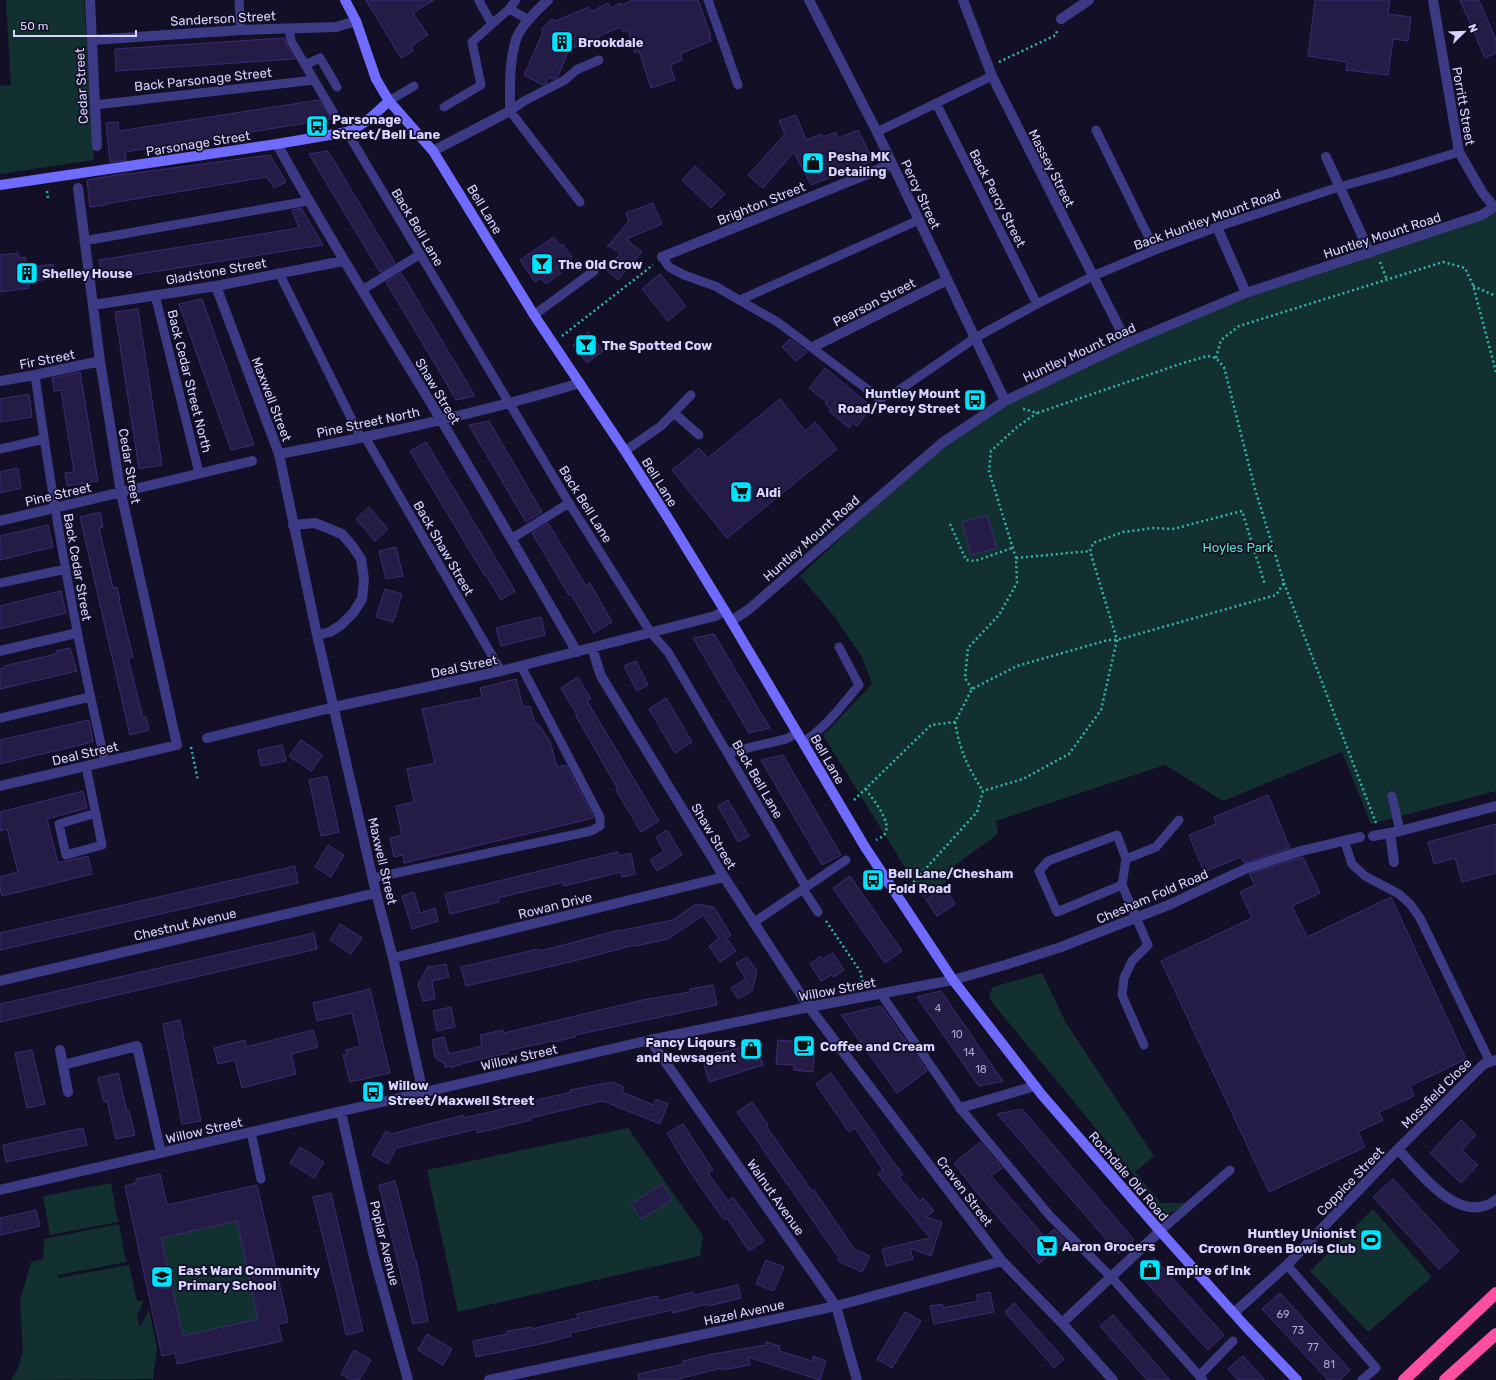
<svg xmlns="http://www.w3.org/2000/svg" width="1496" height="1380" viewBox="0 0 1496 1380" font-family="Rubik,sans-serif">
<style>
.green{fill:#12302f}
.building{fill:#241b47;stroke:#3b2d73;fill-rule:evenodd}
.lines{fill:none;stroke-linecap:round;stroke-linejoin:round}
.path{stroke:#2fb8b0;stroke-width:2.5;stroke-dasharray:2 3;stroke-linecap:butt}
.lane{stroke:#3d3a85;stroke-width:9}
.street{stroke:#3d3a85;stroke-width:10}
.secondary{stroke:#6f6bff;stroke-width:10}
.highway{stroke:#ff4fa3;stroke-width:12}
.labels{text-anchor:middle;stroke-width:3.5;stroke-linejoin:round;paint-order:stroke}
.number-label{font-size:11px;fill:#aca6d1}
.street-label{font-size:13px;fill:#d9d4ff;stroke:#130f26}
.poi-label{font-size:13px;font-weight:bold;fill:#d9d4ff;stroke:#130f26;text-anchor:start}
.park-label{font-size:13px;fill:#5fe0c0;stroke:#130f26}
</style>
<rect width="100%" height="100%" fill="#130f26"/>
<path class="green" d="M6 0H84L94 160 0 174V86L11 85Z
M1496 208V791L1371 824 1342 752 1223 801 1165 765 996 821 998 834 954 866 958 873 924 898 823 735 872 684 862 657 834 616 800 576 942 443 1005 401 1127 343 1370 253Z
M1042 973 1066 1023 1154 1156 1135 1172 1161 1203H1188L1175 1211 1166 1214 991 1001 989 995 993 987Z
M628 1128 703 1236 700 1256 458 1312 427 1170Z
M111 1183 118 1222 50 1235 43 1196Z
M1373 1209 1432 1277 1368 1332 1310 1271Z
M237 1221 258 1319 183 1336 161 1238Z
M119 1224 126 1262 58 1275V1278L129 1265 137 1301 144 1300 137 1317 140 1327 149 1310 157 1348 153 1379 11 1380 18 1368 23 1351 20 1301 31 1262 43 1259 44 1239Z"/>
<path class="building" d="M366 0H434L413 13 428 35 411 46 413 51 401 58Z
M632 0H698L711 36H709L711 41 680 54 682 60 670 65 675 80 651 88 639 51 635 53 628 30 623 32 620 27 569 50 557 78 553 79 549 77 546 83 543 85 524 75 543 32 541 29 552 19 555 21 589 7 591 12 608 3 611 8 621 3 622 5Z
M1315 0H1390L1388 14 1411 17 1408 41 1393 39 1388 75 1346 70 1347 62 1308 56Z
M1460 0H1479L1496 40V53L1485 58Z
M284 38 286 44 295 59 116 71 115 49Z
M319 100 332 119 125 152 126 160 110 162 106 123 118 122 119 131Z
M796 115 806 140 822 134 823 137 836 132 838 138 858 130 873 161 811 185 794 152 763 188 748 175 785 134 779 121Z
M328 151 395 263 380 272 309 154Z
M270 155 286 182 274 188 267 177 105 204V205L90 207 87 180 128 173V174Z
M695 166 725 194 711 208 682 180Z
M653 203 662 224 626 239 642 252 618 280 606 270 620 254 610 246 607 247 629 221 626 213Z
M301 208 323 245 102 280 99 260 299 228 292 210Z
M554 237 560 246 562 244 572 257 557 268 561 273 546 284 541 278 535 282 520 260Z
M18 253 19 258 25 257 27 268 53 264 55 278 28 282 29 288 0 292V255Z
M401 273 409 286 475 396 456 400 441 374 386 282Z
M660 274 686 306 668 321 642 289Z
M202 299 254 445 231 450 179 304Z
M138 309 162 465 139 469 115 312Z
M589 332 603 351 587 363 573 345Z
M790 339 807 352 796 361 782 347Z
M825 368 872 407 857 426 853 423 849 428 829 411 831 409 825 404 827 402 809 388Z
M80 372 98 481 67 486 65 473 74 472 61 390 54 391 52 378Z
M29 394 32 417 0 422V399Z
M780 399 805 431 815 422 837 449 727 538 672 470 699 448 708 458Z
M489 421 542 512 526 522 469 425Z
M426 442 515 591 501 600 486 575 485 576 410 451Z
M18 468 21 488 0 493V472Z
M369 507 388 529 375 541 356 519Z
M100 512 103 527 99 528 113 588 117 587 120 600H119L133 657 128 658 143 718 146 717 149 730 130 735 80 517Z
M987 515 997 548 971 555 962 522Z
M548 523 586 586 590 583 612 622 594 633 571 594 569 595 532 533Z
M48 525 53 547 0 560V536Z
M396 547 403 576 386 579 379 551Z
M385 589 402 594 393 622 376 617Z
M61 591 66 613 0 629V606Z
M541 617 545 635 501 646 496 628Z
M714 634 762 715 770 728 749 733 693 638Z
M70 648 77 671 0 689V669L4 668V666L56 654V651Z
M636 661 648 685 637 691 624 666Z
M578 677 591 699 587 701 659 821 641 832 616 790 618 789 576 716 577 715 561 688Z
M516 679 523 707 530 706 535 724H538L550 741 557 767 566 765 594 818 404 863 403 855 394 857 390 838 402 835 396 806 414 802 407 769 435 763 422 709 482 697 480 688Z
M666 698 692 742 675 753 649 709Z
M89 720 93 742 0 764V740Z
M301 740 323 755 311 771 289 756Z
M282 745 286 761 261 766 258 750Z
M783 755 841 855 822 865 761 760Z
M327 776 339 832 321 836 309 780Z
M83 791 87 808 47 819 58 863 88 856 92 874 2 896 0 888V877L18 872 7 829 0 831V812Z
M1268 795 1290 848 1244 863 1241 857 1204 872 1189 835 1216 824 1214 817Z
M728 800 749 836 738 842 718 806Z
M1496 824V873L1462 882 1455 858 1434 864 1428 842Z
M667 830 682 855 657 871 650 860 664 851 656 837Z
M328 845 344 855 331 877 315 867Z
M618 852 619 856 631 853 635 874 622 877 621 872 564 886 563 882 498 898 499 902 450 914 445 894Z
M1303 857 1320 893 1292 906 1307 937 1391 897 1466 1059 1410 1086 1414 1096 1379 1112 1383 1120 1358 1132 1365 1147 1269 1192 1161 961 1252 918 1240 892 1255 885 1249 874Z
M295 866 298 883 0 950V933Z
M850 876 902 951 885 963 833 888Z
M944 887 955 904 937 916 926 899Z
M414 892 420 913 435 908 438 921 412 929 402 896Z
M696 904 714 907 731 935 726 938 736 951 720 962 709 946 719 938 703 915 668 939 635 946 634 945 570 962 466 986 461 967 538 949 539 951 556 947 619 930V931L673 920Z
M340 924 362 938 351 954 330 940Z
M314 933 317 949 0 1022V1004Z
M833 953 844 970 833 977 831 975 821 981 810 964 821 956 823 959Z
M747 957 757 971 752 991 738 999 731 988 746 979 736 963Z
M446 964 449 977 432 981 435 999 423 1001 418 984 429 965V967Z
M713 985 717 1005 575 1035V1037L553 1042 552 1041 507 1051 508 1053 468 1062 452 1067 453 1068 449 1066 445 1067 444 1063 435 1058 432 1040 444 1037 449 1054 482 1046 480 1035 503 1030 504 1033 643 1000 690 992V989Z
M370 989 390 1073 350 1082 343 1055 347 1054 346 1050 360 1046 352 1013 317 1021 313 1003Z
M941 991 993 1067 1003 1081 979 1086 917 997Z
M881 1006 927 1071 897 1093 841 1015Z
M451 1007 455 1027 437 1031 433 1011Z
M180 1020 201 1121 182 1124 163 1024Z
M313 1030 318 1047 291 1054 296 1074 242 1088 235 1060 218 1064 214 1048 245 1040 246 1047Z
M778 1040 815 1043 813 1072 794 1070V1065L776 1064Z
M756 1043 763 1065 709 1082 702 1057 720 1052 721 1053Z
M32 1050 45 1104 27 1108 15 1053Z
M118 1073 127 1112 129 1111 135 1135 116 1139 107 1101 104 1102 98 1078Z
M831 1073 891 1159 903 1174 899 1177 920 1201 923 1198 934 1211 926 1217 942 1222 931 1256 910 1248 913 1259 886 1266 882 1249 930 1238 878 1174 883 1170 855 1128 849 1132 816 1084Z
M612 1082 624 1087 622 1092 653 1105 656 1099 668 1104 660 1124 603 1101 530 1118 531 1120 477 1133V1129L396 1148 388 1164 372 1155 386 1131 391 1134 464 1115V1118L537 1101V1100L571 1092 570 1090Z
M752 1102 768 1125 766 1126 812 1191 814 1190 854 1249 870 1256 862 1272 838 1261 839 1258 737 1112Z
M1022 1109 1134 1240 1119 1254 997 1114Z
M1461 1120 1476 1135 1462 1150 1478 1165 1461 1183 1430 1153Z
M683 1124 713 1170 708 1173 728 1201 733 1197 764 1241 749 1251 727 1218 724 1220 689 1170 667 1133Z
M83 1128 87 1145 6 1162 3 1145Z
M980 1142 1002 1168 991 1176 1045 1237 1054 1229 1065 1240 1039 1264 977 1193 954 1163Z
M300 1147 324 1162 314 1178 290 1163Z
M160 1174 167 1205 257 1185 288 1322 278 1324 282 1341 177 1364 175 1353 162 1356 125 1186 136 1183V1179ZM237 1221 258 1319 183 1336 161 1238Z
M1393 1179 1459 1251 1439 1269 1373 1197Z
M395 1181 415 1261 416 1260 428 1321 413 1324 379 1185Z
M662 1184 672 1200 641 1219 631 1204Z
M331 1193 363 1331 346 1335 341 1311 313 1197Z
M36 1210 40 1226 0 1235V1218Z
M1154 1258 1224 1335 1208 1350 1138 1273Z
M766 1260 784 1267 774 1291 756 1284Z
M738 1285 741 1298 708 1306 707 1304 673 1313 672 1310 570 1333 571 1336 545 1343 476 1357 473 1341 507 1334V1331L532 1327V1329L578 1318 577 1314 657 1296 659 1301 693 1292 694 1295Z
M990 1292 994 1312 934 1324 930 1306 942 1304 943 1308 978 1301 976 1295Z
M1280 1293 1350 1370 1340 1380H1328L1262 1309Z
M1014 1303 1064 1359 1054 1368 1005 1312Z
M905 1312 921 1321 892 1368 877 1359Z
M1113 1315 1170 1380H1147L1100 1326Z
M427 1334 452 1349 443 1365 418 1350Z
M766 1342 780 1346 779 1351 812 1361 813 1356 826 1361 820 1380 748 1357 750 1365 722 1370V1368L674 1380H639L638 1374 684 1364 683 1361 713 1354 766 1345Z
M354 1350 371 1360 359 1380H351L341 1374Z
M1243 1356 1265 1380H1238L1228 1369Z"/>
<g class="lines">
<path class="path" d="M999 62 1056 35 1057 31
M47 191 48 198
M1380 262 1387 280
M1473 286 1496 296
M562 336 653 265
M1216 358 1221 340 1239 326 1443 262 1465 268 1473 285 1496 372
M950 524 966 560 975 561 1012 548
M1016 558 1090 551
M1284 583 1376 823
M972 689 965 678 968 648 999 615 1017 583 1016 558 989 471 991 451 1017 427 1037 413
M955 722C960 751 967 766 983 791
M191 747 198 781
M866 789C872 799 894 823 884 835 882 837 878 839 876 840
M854 800 931 725 955 722 972 689 1017 666 1108 640H1117L1276 595 1284 583 1255 489 1224 367 1216 358 1208 356 1183 363 1037 413 1021 408
M910 886 977 812 983 791 1023 779 1069 754 1101 710 1117 640 1090 551 1093 543 1123 532 1154 528 1173 529 1242 511 1265 585
M826 921 860 971 863 984"/>
<path class="lane" d="M239 0 241 30
M480 0 479 1 492 24 509 9 516 0
M708 0 738 85
M509 9 529 20
M289 28 291 41 333 112
M305 65 320 58 337 87
M389 101 414 86
M936 103 1037 304
M95 105 314 80
M444 107 481 85 472 42 492 24
M1096 130 1155 250
M347 132 569 503 651 633 668 652 806 887
M877 132 992 76
M580 202 510 111 524 101 565 80 576 70 599 60
M84 241 308 201
M662 257 669 267 684 275 715 286 779 323 879 398 895 393 975 338 1037 304 1093 276 1155 250 1217 227 1339 187 1390 173 1459 152
M279 273 361 438
M362 290 419 255
M155 295 199 473
M740 300 919 220
M534 315 594 271
M35 375C53 505 75 634 105 761
M674 413 699 435
M365 437 501 671
M0 449 44 439
M625 451 661 426 691 395
M511 539 569 503
M0 583 66 569
M0 718 90 697
M803 742C826 728 842 705 859 685L839 647
M727 753 786 739 798 733
M86 766 102 845 66 855 59 824 96 813
M1392 796 1400 831
M1344 840 1352 864 1365 876 1399 894 1410 904 1420 918 1490 1062
M1126 859 1156 847 1179 820
M373 878 591 831 600 826V817L521 666
M1122 885 1057 912 1039 871 1048 861 1117 835 1126 859 1122 885 1148 945 1132 961 1124 978 1122 995 1144 1045
M803 889 818 912
M753 923 846 860
M881 994 960 1108 1050 1216 1111 1277 1203 1380
M251 1132 261 1179
M1160 1231 1230 1170
M1287 1265 1376 1368 1362 1380
M1199 1376 1233 1341"/>
<path class="street" d="M90 0 97 146
M809 0 877 132 1005 401
M963 0 992 76 1127 343
M1433 0 1459 152 1482 192 1494 207
M1061 19 1089 0
M92 40 241 30 336 27 356 21
M277 144C328 238 386 328 441 420 487 497 532 574 577 652
M433 151 510 111C510 89 509 65 515 43 518 28 537 10 548 0
M1326 157 1370 253
M1217 227 1246 293
M662 257 892 164
M216 286 279 454 317 635 376 893 393 958 423 1093
M93 305 216 286 343 261
M813 347 947 280
M0 381 35 375 100 361
M279 454C380 435 481 413 580 383
M0 521 252 461
M293 525 315 523 342 534 353 547 361 559 364 579 362 599 353 613 341 625 330 632 317 635
M731 621 748 610 942 443 1005 401 1127 343 1246 293 1482 215 1494 207
M592 648 601 676 724 877 809 1007 1002 1261 1062 1323 1113 1380
M0 651 77 633
M207 738 334 707 501 671 715 616 725 611
M0 786 177 745 121 493 100 361 78 188
M1390 833 1394 862
M1373 836 1400 831 1496 806
M393 958 724 877
M0 981 376 893
M650 1040 836 1306 857 1380
M60 1050 68 1092
M63 1065 137 1046 161 1153
M960 1108 1035 1086
M341 1112 374 1257 408 1380
M1398 1149C1420 1173 1460 1227 1496 1200
M0 1190 650 1040 809 1007 953 980 1005 965 1061 947 1171 904 1245 869 1301 851 1360 837
M1234 1313 1287 1265 1398 1149 1484 1064 1496 1060
M1062 1323 1160 1231
M489 1380 836 1306 1002 1261"/>
<path class="secondary" d="M345 0 356 21 376 79 389 101 433 151 534 315 625 451 668 518 725 611 865 847 953 980 1042 1095 1160 1231 1247 1328 1297 1380
M0 185 277 144 347 132C363 126 376 113 389 101"/>
<path class="highway" d="M1404 1380 1496 1293
M1445 1380 1496 1334"/>
</g>
<defs>
<g id="building-square" transform="scale(1.15)"><rect x="-9" y="-9" width="18" height="18" rx="4" fill="#00e5ff" stroke="#130f26"/><path d="M-4-6H4V6H1V3H-1V6H-4ZM-2.5-4.3h1.7v1.8h-1.7ZM.8-4.3h1.7v1.8H.8ZM-2.5-1h1.7V.8h-1.7ZM.8-1h1.7V.8H.8Z" fill="#111"/></g>
<g id="bus-square" transform="scale(1.15)"><rect x="-9" y="-9" width="18" height="18" rx="4" fill="#00e5ff" stroke="#130f26"/><path d="M-5-6H5V4H4V6H2V4H-2V6H-4V4H-5ZM-3.5-4V0h7V-4ZM-3.5 1.2v1.5H-2V1.2ZM2 1.2v1.5H3.5V1.2Z" fill="#111"/></g>
<g id="shop-square" transform="scale(1.15)"><rect x="-9" y="-9" width="18" height="18" rx="4" fill="#00e5ff" stroke="#130f26"/><path d="M-5-2.5h2.3a2.7 3.5 0 0 1 5.4 0H5L5.5 6h-11ZM-1.5-2.5h3a1.5 2.3 0 0 0-3 0Z" fill="#111"/></g>
<g id="bar-square" transform="scale(1.15)"><rect x="-9" y="-9" width="18" height="18" rx="4" fill="#00e5ff" stroke="#130f26"/><path d="M-6-5H6L.8 .8V4.5H3.5V6h-7V4.5H-.8V.8Z" fill="#111"/></g>
<g id="supermarket-square" transform="scale(1.15)"><rect x="-9" y="-9" width="18" height="18" rx="4" fill="#00e5ff" stroke="#130f26"/><path d="M-6-5.5h2.5l.6 2H6L4.5 2H-2.5L-4.4-4H-6ZM-1.5 3.2a1.3 1.3 0 1 0 .1 0ZM3 3.2a1.3 1.3 0 1 0 .1 0Z" fill="#111"/></g>
<g id="cafe-square" transform="scale(1.15)"><rect x="-9" y="-9" width="18" height="18" rx="4" fill="#00e5ff" stroke="#130f26"/><path d="M-5.5-4.5H6V0H3Q3 3.5 0 3.5H-2.5Q-5.5 3.5-5.5 0ZM3-3.2v2h1.7v-2ZM-6 4.5H4V6H-6Z" fill="#111"/></g>
<g id="stadium-square" transform="scale(1.15)"><rect x="-9" y="-9" width="18" height="18" rx="4" fill="#00e5ff" stroke="#130f26"/><path d="M0-5a6.5 5 0 1 0 0 10a6.5 5 0 1 0 0-10ZM-3.5-1.8h7v3.6h-7Z" fill="#111"/></g>
<g id="school-square" transform="scale(1.15)"><rect x="-9" y="-9" width="18" height="18" rx="4" fill="#00e5ff" stroke="#130f26"/><path d="M0-5L7-2L0 1L-7-2ZM-4 1L0 2.5L4 1V4Q0 6-4 4Z" fill="#111"/></g>
</defs>
<g fill-rule="evenodd">
<use href="#building-square" x="562" y="42"/>
<use href="#bus-square" x="317" y="126"/>
<use href="#shop-square" x="813" y="163"/>
<use href="#bar-square" x="542" y="264"/>
<use href="#building-square" x="27" y="273"/>
<use href="#bar-square" x="586" y="345"/>
<use href="#bus-square" x="975" y="400"/>
<use href="#supermarket-square" x="741" y="492"/>
<use href="#bus-square" x="873" y="880"/>
<use href="#cafe-square" x="804" y="1046"/>
<use href="#shop-square" x="751" y="1049"/>
<use href="#bus-square" x="373" y="1092"/>
<use href="#stadium-square" x="1371" y="1240"/>
<use href="#supermarket-square" x="1047" y="1246"/>
<use href="#shop-square" x="1150" y="1270"/>
<use href="#school-square" x="162" y="1277"/>
</g>
<g class="labels">
<g class="number-label">
<text x="938" y="1012">4</text>
<text x="957" y="1038">10</text>
<text x="969" y="1056">14</text>
<text x="981" y="1073">18</text>
<text x="1283" y="1318">69</text>
<text x="1298" y="1334">73</text>
<text x="1313" y="1351">77</text>
<text x="1329" y="1368">81</text>
</g>
<g class="street-label">
<text transform="translate(223 18) rotate(-3)" y="5">Sanderson Street</text>
<text transform="translate(203 79) rotate(-6)" y="5">Back Parsonage Street</text>
<text transform="translate(81 86) rotate(-93)" y="5">Cedar Street</text>
<text transform="translate(1464 106) rotate(80)" y="5">Porritt Street</text>
<text transform="translate(198 143) rotate(-9)" y="5">Parsonage Street</text>
<text transform="translate(1052 168) rotate(63)" y="5">Massey Street</text>
<text transform="translate(921 194) rotate(65)" y="5">Percy Street</text>
<text transform="translate(998 198) rotate(63)" y="5">Back Percy Street</text>
<text transform="translate(761 203) rotate(-22)" y="5">Brighton Street</text>
<text transform="translate(485 209) rotate(59)" y="5">Bell Lane</text>
<text transform="translate(1207 219) rotate(-20)" y="5">Back Huntley Mount Road</text>
<text transform="translate(418 227) rotate(59)" y="5">Back Bell Lane</text>
<text transform="translate(1382 235) rotate(-18)" y="5">Huntley Mount Road</text>
<text transform="translate(216 271) rotate(-10)" y="5">Gladstone Street</text>
<text transform="translate(874 302) rotate(-27)" y="5">Pearson Street</text>
<text transform="translate(1079 352) rotate(-25)" y="5">Huntley Mount Road</text>
<text transform="translate(47 359) rotate(-11)" y="5">Fir Street</text>
<text transform="translate(190 381) rotate(76)" y="5">Back Cedar Street North</text>
<text transform="translate(438 391) rotate(59)" y="5">Shaw Street</text>
<text transform="translate(272 399) rotate(69)" y="5">Maxwell Street</text>
<text transform="translate(368 422) rotate(-12)" y="5">Pine Street North</text>
<text transform="translate(130 466) rotate(80)" y="5">Cedar Street</text>
<text transform="translate(660 482) rotate(58)" y="5">Bell Lane</text>
<text transform="translate(58 494) rotate(-13)" y="5">Pine Street</text>
<text transform="translate(586 504) rotate(58)" y="5">Back Bell Lane</text>
<text transform="translate(811 538) rotate(-41)" y="5">Huntley Mount Road</text>
<text transform="translate(444 548) rotate(60)" y="5">Back Shaw Street</text>
<text transform="translate(78 567) rotate(80)" y="5">Back Cedar Street</text>
<text transform="translate(464 666) rotate(-12)" y="5">Deal Street</text>
<text transform="translate(85 753) rotate(-13)" y="5">Deal Street</text>
<text transform="translate(828 759) rotate(60)" y="5">Bell Lane</text>
<text transform="translate(758 779) rotate(60)" y="5">Back Bell Lane</text>
<text transform="translate(714 836) rotate(59)" y="5">Shaw Street</text>
<text transform="translate(383 861) rotate(77)" y="5">Maxwell Street</text>
<text transform="translate(1152 896) rotate(-23)" y="5">Chesham Fold Road</text>
<text transform="translate(555 905) rotate(-14)" y="5">Rowan Drive</text>
<text transform="translate(185 924) rotate(-13)" y="5">Chestnut Avenue</text>
<text transform="translate(837 989) rotate(-11)" y="5">Willow Street</text>
<text transform="translate(519 1057) rotate(-13)" y="5">Willow Street</text>
<text transform="translate(1436 1093) rotate(-45)" y="5">Mossfield Close</text>
<text transform="translate(204 1130) rotate(-13)" y="5">Willow Street</text>
<text transform="translate(1129 1176) rotate(49)" y="5">Rochdale Old Road</text>
<text transform="translate(1350 1181) rotate(-46)" y="5">Coppice Street</text>
<text transform="translate(965 1191) rotate(53)" y="5">Craven Street</text>
<text transform="translate(776 1197) rotate(55)" y="5">Walnut Avenue</text>
<text transform="translate(385 1243) rotate(76)" y="5">Poplar Avenue</text>
<text transform="translate(744 1312) rotate(-12)" y="5">Hazel Avenue</text>
</g>
<g class="poi-label">
<text x="578" y="47">Brookdale</text>
<text x="332" y="124">Parsonage<tspan x="332" dy="15">Street/Bell Lane</tspan></text>
<text x="828" y="161">Pesha MK<tspan x="828" dy="15">Detailing</tspan></text>
<text x="558" y="269">The Old Crow</text>
<text x="42" y="278">Shelley House</text>
<text x="602" y="350">The Spotted Cow</text>
<text x="960" y="398" text-anchor="end">Huntley Mount<tspan x="960" dy="15">Road/Percy Street</tspan></text>
<text x="756" y="497">Aldi</text>
<text x="888" y="878">Bell Lane/Chesham<tspan x="888" dy="15">Fold Road</tspan></text>
<text x="736" y="1047" text-anchor="end">Fancy Liqours<tspan x="736" dy="15">and Newsagent</tspan></text>
<text x="820" y="1051">Coffee and Cream</text>
<text x="388" y="1090">Willow<tspan x="388" dy="15">Street/Maxwell Street</tspan></text>
<text x="1356" y="1238" text-anchor="end">Huntley Unionist<tspan x="1356" dy="15">Crown Green Bowls Club</tspan></text>
<text x="1062" y="1251">Aaron Grocers</text>
<text x="178" y="1275">East Ward Community<tspan x="178" dy="15">Primary School</tspan></text>
<text x="1166" y="1275">Empire of Ink</text>
</g>
<g class="park-label">
<text x="1238" y="552">Hoyles Park</text>
</g>
</g>
<g transform="translate(1464 32) rotate(67)" stroke="#130f26" stroke-width="3" paint-order="stroke">
<path d="M0-3L7 15L0 10L-7 15Z" fill="#d9d4ff"/>
<text y="-6" font-size="11" font-weight="bold" text-anchor="middle" fill="#d9d4ff">N</text>
</g>
<path d="M14 30v6h122v-6" fill="none" stroke="#d9d4ff" stroke-width="2"/>
<text x="20" y="30" font-size="12" fill="#d9d4ff" stroke="#130f26" stroke-width="3" paint-order="stroke">50 m</text>
</svg>
